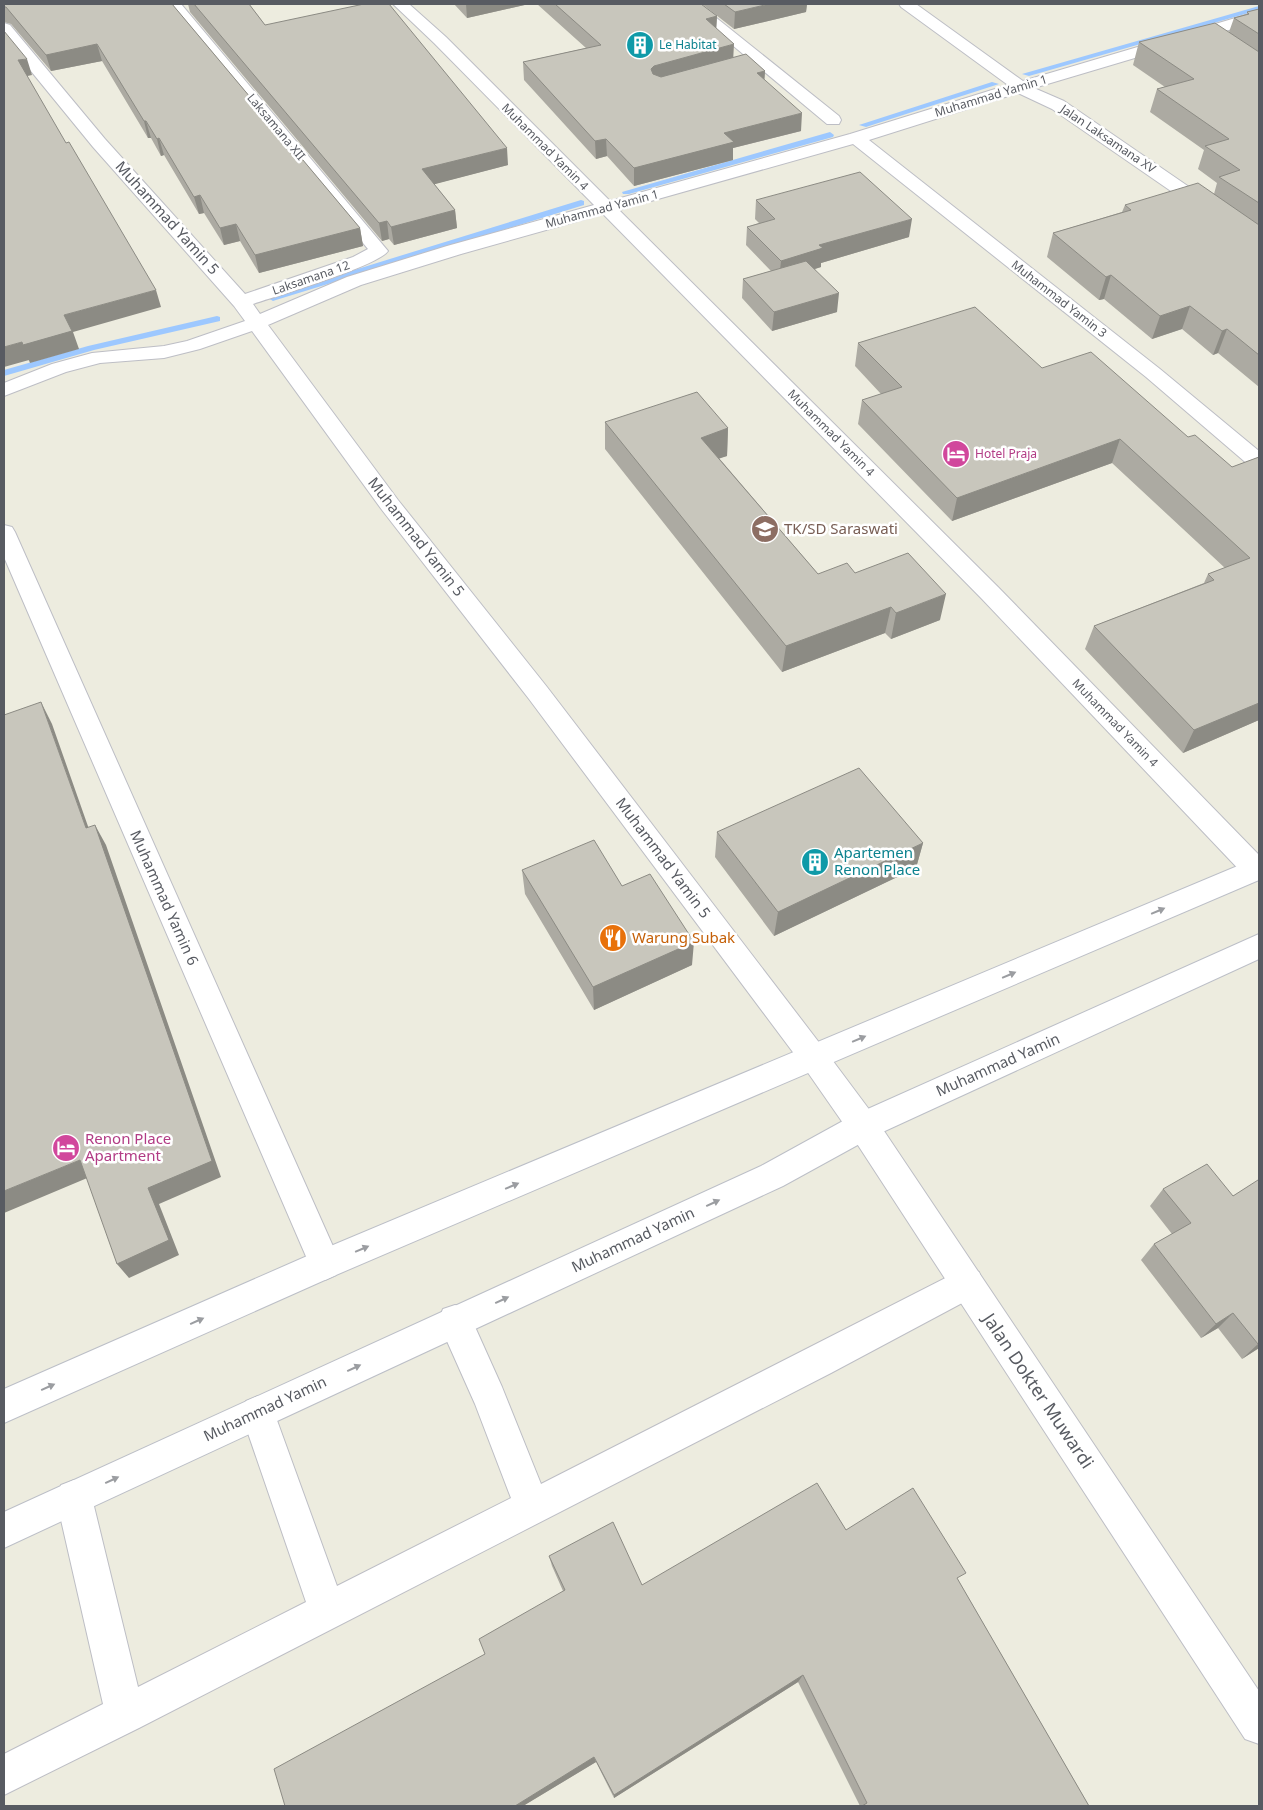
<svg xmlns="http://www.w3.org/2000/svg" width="1263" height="1810" viewBox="0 0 1263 1810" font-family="'Noto Sans',sans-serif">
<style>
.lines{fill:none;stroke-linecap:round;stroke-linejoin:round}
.stream{fill:#9dc8ff;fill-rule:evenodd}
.lane-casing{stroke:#bdbec5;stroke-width:2}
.street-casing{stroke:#bdbec5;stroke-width:2}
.secondary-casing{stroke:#bcbfc7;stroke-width:2}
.lane{fill:#fff;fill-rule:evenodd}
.street{fill:#fff;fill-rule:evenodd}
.secondary{fill:#fff;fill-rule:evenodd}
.wall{fill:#acaaa2}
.shaded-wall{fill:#8c8b84}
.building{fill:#c8c6bc;stroke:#8c8b84}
.oneway{fill:#9b9da1}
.labels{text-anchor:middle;stroke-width:5;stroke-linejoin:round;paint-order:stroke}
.far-culture-label{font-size:12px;fill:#0d838f;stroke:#fff;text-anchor:start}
.far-street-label{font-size:12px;fill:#585b62;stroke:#fff}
.far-hotel-label{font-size:12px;fill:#b23c85;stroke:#fff;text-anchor:start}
.street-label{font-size:15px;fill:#585b62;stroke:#fff}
.education-label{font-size:15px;fill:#785e54;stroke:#fff;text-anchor:start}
.culture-label{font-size:15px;fill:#0d838f;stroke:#fff;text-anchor:start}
.food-label{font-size:15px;fill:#c56008;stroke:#fff;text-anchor:start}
.hotel-label{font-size:15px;fill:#b23c85;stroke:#fff;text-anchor:start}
.near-street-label{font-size:18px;fill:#585b62;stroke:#fff}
</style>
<rect width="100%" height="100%" fill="#edecdf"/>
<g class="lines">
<path class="stream" d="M1259 6V10L1029 76 1022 74Z
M992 82 999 84 866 127 859 125Z
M830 132 834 135 833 137 629 194H623L622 192Z
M581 200 584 201V205L276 300 273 301 268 298 270 296Z
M217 316 220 317V321L94 350 4 376V370L88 346Z"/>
<g class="lane-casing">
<path id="lane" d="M967 1267 979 1272 983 1283 979 1294 831 1373 139 1728 4 1795V1754L103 1704 56 1498 61 1485 74 1480 87 1485 92 1498 138 1687 306 1602 241 1413 246 1401 258 1396 270 1401 337 1586 511 1498 475 1404 438 1321 443 1309 455 1305 467 1309 502 1387 541 1484Z"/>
</g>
<g class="street-casing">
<path id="street" d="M165 4H181L388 251C378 266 276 296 253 304L260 314 347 277 447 246 594 205 434 43 393 4H409L446 37 610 201 850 134 1008 85 901 7 899 4H916L1023 81 1259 11V21L1034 88 1064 101 1259 235V249L1252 247 1052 109 1018 93 869 140 1160 369 1259 451V469L1251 467 1146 377 853 144 619 210 998 587 1259 855V879L1256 880 1246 877 982 599 603 214 461 254 361 285 268 325 398 500 547 687 824 1049 874 1116 1259 1691V1744L1245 1739 852 1136 804 1067 529 699 382 510 252 331 200 349 164 358 100 363 66 372 4 396V383L52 364 92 353 164 346 187 341 245 321 234 306 93 147 4 38V23L10 25 105 139 245 294 353 257 368 249Z
M683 4H699L839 116 841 120 839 124H827Z
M4 525 12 527 15 532 336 1253 341 1264 336 1275 325 1280 314 1275 4 557Z"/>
</g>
<g class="secondary-casing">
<path id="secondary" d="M1259 857V880L336 1275 4 1423V1389L314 1253Z
M1259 934V959L874 1136 783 1186 4 1548V1512L761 1166 852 1116Z"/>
</g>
<use href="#lane" class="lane"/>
<use href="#street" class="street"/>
<use href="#secondary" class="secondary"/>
</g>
<path class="wall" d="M172 4 360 228 363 246 259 273 240 241 224 245 204 213 199 214 164 155 161 156 151 138H148L102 61 51 71 11 24 4 22V7Z
M188 4H249L265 25 508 165 434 184 455 210 457 228 394 245 389 239 382 241 190 12Z
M454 4H529L467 18Z
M537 4H701L717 16 716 28 734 58 765 71 764 79 801 131 733 148V160L634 186 607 156 596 159 524 80 523 62 586 48Z
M702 4H807L806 12 734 29Z
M1259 9V387L1218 353 1213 355 1182 329 1152 339 1104 299 1099 300 1047 257 1053 233 1122 212 1125 205 1214 194 1217 183 1198 169 1204 150 1150 112 1157 89 1165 87 1133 65 1139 42 1229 32 1234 18 1247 14V12Z
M756 200 909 237 821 263V267L815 269 837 312 772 331 742 298 743 279 771 271 746 245 747 227 759 223 755 219Z
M858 343 1042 368 1188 437 1232 467 1259 457V720L1183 753 1085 649 1094 626 1204 583 1208 574 1225 568 1112 463 952 521 858 424 862 400 881 394 855 366Z
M605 422 728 428 727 456 719 458 818 574 855 573 940 620 891 639 885 633 782 672 605 449Z
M717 832 923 843 916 868 774 936 715 857Z
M522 870 622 886 692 965 594 1010 525 894Z
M1259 1181V1348L1242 1359 1218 1328 1201 1338 1141 1260 1154 1244 1172 1234 1150 1206 1163 1189 1233 1196Z
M846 1530 958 1580 1089 1806H860L798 1682 614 1798 596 1762 523 1806H285L485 1654 563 1591 552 1566 549 1556 642 1585Z"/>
<path class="shaded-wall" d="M466 4H529L467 18Z
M769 4H807L806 12 734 29 735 12Z
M717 16 716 34 706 19Z
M97 44 102 61 51 71 46 55Z
M734 44 733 62 654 83 651 69 654 66Z
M27 59 32 75 23 77 18 60Z
M765 71 764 88 757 73Z
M802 113 801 131 733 148V160L634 186V168L724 133Z
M144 121H146L151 138H148Z
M159 138 164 155 161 156 157 139Z
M606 139 607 156 596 159 595 141Z
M507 148 508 165 424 187 422 169Z
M200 195 204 213 199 214 194 197Z
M455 210 457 228 394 245 391 227Z
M912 219 909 237 821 263V267L779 280 781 261 819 245Z
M387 221 389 239 382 241 379 223Z
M236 224 240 241 224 245 220 228Z
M360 228 363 246 259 273 255 255Z
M1111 275 1104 299 1099 300 1106 277Z
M156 290 161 307 73 332 79 349 30 363 23 345 64 315Z
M839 293 837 312 772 331 774 312Z
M1190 306 1182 329 1152 339 1160 316Z
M1227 329 1218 353 1213 355 1222 331Z
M22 342 29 360 4 367V347Z
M728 428 727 456 700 465 701 438Z
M1120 439 1112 463 952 521 957 498Z
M946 594 940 620 891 639 896 613Z
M891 607 885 633 782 672 786 646Z
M41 702 52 724 96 849 86 828Z
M1259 703V720L1183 753 1194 730Z
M95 825 106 845 221 1177 159 1204 179 1255 129 1278 117 1264 148 1188Z
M923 843 916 868 774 936 778 912Z
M694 942 692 965 594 1010 593 987Z
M80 1160 92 1176 4 1213V1191Z
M1233 1313 1218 1328 1201 1338 1216 1324Z
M1258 1344H1259V1348L1242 1359Z
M803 1675 798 1682 614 1798V1795Z
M594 1757 596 1762 523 1806H515Z"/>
<path class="building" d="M4 4H172L360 228 255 255 236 224 220 228 200 195 194 197 159 138 157 139 146 121H144L97 44 46 55 6 7H4Z
M194 4H249L265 25 364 4H389L507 148 422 169 455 210 391 227 387 221 379 223Z
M555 4H701L717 16 706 19 734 44 654 66 651 69 653 74 661 77 746 54 765 71 757 73 802 113 724 133 734 142 634 168 606 139 595 141 523 62 601 45Z
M724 4H769L735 12Z
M1259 9V34L1234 18 1249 14 1247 12Z
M1215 23 1259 52V203L1219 177 1240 170 1205 146 1229 139 1157 89 1194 79 1139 42Z
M4 31 27 59 18 60 66 143 69 142 156 290 64 315 72 331 23 345 22 342 4 347Z
M860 172 912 219 819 245 823 248 781 261 747 227 775 219 756 200Z
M1198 183 1259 225V355L1227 329 1222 331 1190 306 1160 316 1111 275 1106 277 1053 233 1131 210 1125 205Z
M806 261 839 293 774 312 743 279Z
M975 307 1042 368 1091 352 1188 437 1195 435 1232 467 1259 457V703L1194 730 1094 626 1214 580 1208 574 1250 558 1120 439 957 498 862 400 902 387 858 343Z
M697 392 728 428 701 438 818 574 847 563 855 573 908 553 946 594 896 613 891 607 786 646 605 422Z
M41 702 86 828 95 825 212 1161 148 1188 169 1240 117 1264 80 1160 4 1191V715Z
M859 768 923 843 778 912 717 832Z
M594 840 622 886 650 874 694 942 593 987 522 870Z
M1207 1164 1233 1196 1258 1180 1259 1181V1344H1258L1233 1313 1216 1324 1154 1244 1191 1223 1163 1189Z
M817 1483 846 1530 913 1488 966 1573 957 1578 1089 1806H862L867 1803 803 1675 614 1795 594 1757 515 1806H285L274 1769 485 1654 479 1639 565 1590 549 1556 613 1522 642 1585Z"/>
<defs><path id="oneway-solid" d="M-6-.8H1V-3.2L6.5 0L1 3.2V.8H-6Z" transform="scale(1.25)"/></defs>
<g class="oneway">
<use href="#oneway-solid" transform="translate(1158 911) rotate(-23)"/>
<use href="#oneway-solid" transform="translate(1009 975) rotate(-23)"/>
<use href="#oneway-solid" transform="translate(859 1039) rotate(-23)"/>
<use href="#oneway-solid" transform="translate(512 1186) rotate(-23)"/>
<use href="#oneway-solid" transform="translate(713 1203) rotate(-25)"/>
<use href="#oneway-solid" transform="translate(362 1249) rotate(-23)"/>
<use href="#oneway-solid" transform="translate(502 1300) rotate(-25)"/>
<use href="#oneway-solid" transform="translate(197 1321) rotate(-24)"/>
<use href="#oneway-solid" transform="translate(354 1368) rotate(-25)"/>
<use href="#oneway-solid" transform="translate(48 1387) rotate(-24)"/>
<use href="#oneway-solid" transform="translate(112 1480) rotate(-25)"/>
</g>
<defs>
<g id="building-disc" transform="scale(1.4375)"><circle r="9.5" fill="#0f9aa8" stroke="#fff"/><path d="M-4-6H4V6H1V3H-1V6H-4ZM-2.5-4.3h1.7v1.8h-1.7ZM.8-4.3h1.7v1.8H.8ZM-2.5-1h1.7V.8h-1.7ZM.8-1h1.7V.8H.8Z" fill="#fff"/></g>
<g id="hotel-disc" transform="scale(1.4375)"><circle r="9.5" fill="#d1479c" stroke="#fff"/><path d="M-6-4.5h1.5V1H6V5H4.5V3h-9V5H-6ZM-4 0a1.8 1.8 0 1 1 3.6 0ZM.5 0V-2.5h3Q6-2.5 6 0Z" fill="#fff"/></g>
<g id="school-disc" transform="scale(1.4375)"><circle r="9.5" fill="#8d6e63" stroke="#fff"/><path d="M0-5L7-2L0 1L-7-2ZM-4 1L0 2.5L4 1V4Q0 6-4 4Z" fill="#fff"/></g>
<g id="restaurant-disc" transform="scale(1.4375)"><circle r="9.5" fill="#e8710a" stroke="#fff"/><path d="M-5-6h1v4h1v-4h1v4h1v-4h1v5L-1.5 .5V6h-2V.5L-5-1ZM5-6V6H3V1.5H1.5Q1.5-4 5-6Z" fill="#fff"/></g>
</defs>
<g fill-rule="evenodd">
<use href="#building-disc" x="640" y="45"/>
<use href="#hotel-disc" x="956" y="454"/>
<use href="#school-disc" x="765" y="529"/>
<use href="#building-disc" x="815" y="862"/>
<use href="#restaurant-disc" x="613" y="938"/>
<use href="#hotel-disc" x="66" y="1148"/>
</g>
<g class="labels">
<g class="far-culture-label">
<text x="659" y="49">Le Habitat</text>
</g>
<g class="far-street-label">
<text transform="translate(991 96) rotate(-17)" y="4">Muhammad Yamin 1</text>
<text transform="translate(276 127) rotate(50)" y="4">Laksamana XII</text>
<text transform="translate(1108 139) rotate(34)" y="4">Jalan Laksamana XV</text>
<text transform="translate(545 147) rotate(45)" y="4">Muhammad Yamin 4</text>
<text transform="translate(602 209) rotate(-15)" y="4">Muhammad Yamin 1</text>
<text transform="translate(311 278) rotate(-19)" y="4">Laksamana 12</text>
<text transform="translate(1059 299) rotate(38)" y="4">Muhammad Yamin 3</text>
<text transform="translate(831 433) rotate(45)" y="4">Muhammad Yamin 4</text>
<text transform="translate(1115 723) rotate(46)" y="4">Muhammad Yamin 4</text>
</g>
<g class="far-hotel-label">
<text x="975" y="458">Hotel Praja</text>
</g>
<g class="street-label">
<text transform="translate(167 218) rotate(48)" y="5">Muhammad Yamin 5</text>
<text transform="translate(416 537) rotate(52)" y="5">Muhammad Yamin 5</text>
<text transform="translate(663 858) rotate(53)" y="5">Muhammad Yamin 5</text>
<text transform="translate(164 898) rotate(66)" y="5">Muhammad Yamin 6</text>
<text transform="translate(998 1065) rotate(-24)" y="5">Muhammad Yamin</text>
<text transform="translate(633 1240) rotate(-25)" y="5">Muhammad Yamin</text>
<text transform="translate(265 1409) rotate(-25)" y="5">Muhammad Yamin</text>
</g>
<g class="education-label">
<text x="784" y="534">TK/SD Saraswati</text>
</g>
<g class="culture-label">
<text x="834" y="858">Apartemen<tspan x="834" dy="17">Renon Place</tspan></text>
</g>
<g class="food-label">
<text x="632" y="943">Warung Subak</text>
</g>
<g class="hotel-label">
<text x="85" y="1144">Renon Place<tspan x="85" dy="17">Apartment</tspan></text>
</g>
<g class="near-street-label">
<text transform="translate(1038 1391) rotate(56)" y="6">Jalan Dokter Muwardi</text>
</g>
</g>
<rect width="1263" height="1810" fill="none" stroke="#585b62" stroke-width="10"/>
</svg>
